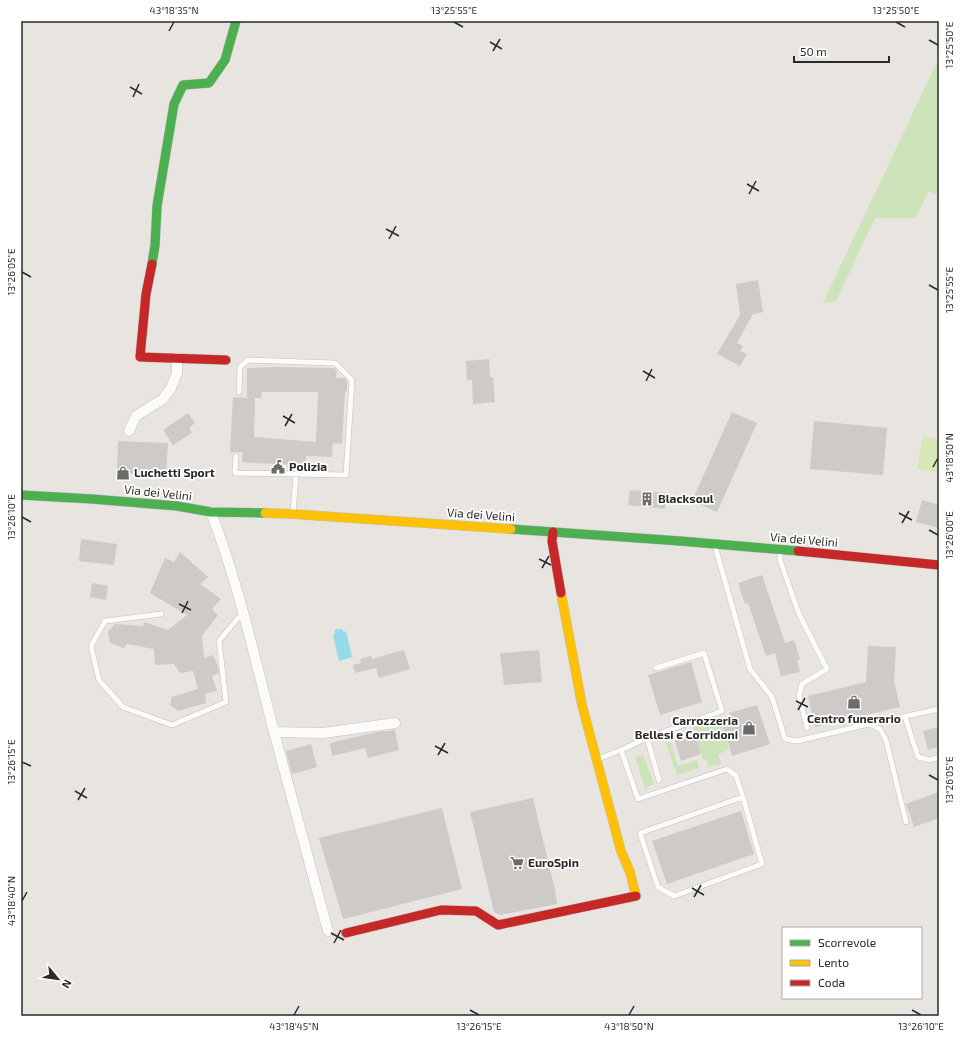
<svg xmlns="http://www.w3.org/2000/svg" width="960" height="1037" viewBox="0 0 960 1037" font-family="'Exo 2',sans-serif">
<style>
.green{fill:#cde3b9}
.pitch{fill:#d8e7b6}
.water{fill:#94dae9}
.building{fill:#cdcac7;fill-rule:evenodd}
.lines{fill:none;stroke-linecap:round;stroke-linejoin:round}
.lane-casing{stroke:#c2c0c1;stroke-width:6}
.street-casing{stroke:#c2c0c1;stroke-width:11}
.fast-casing{stroke:#c2c0c1;stroke-width:10}
.slow-casing{stroke:#c2c0c1;stroke-width:10}
.jam-casing{stroke:#c2c0c1;stroke-width:10}
.lane{stroke:#fcfbfa;stroke-width:5}
.street{stroke:#fcfbfa;stroke-width:10}
.fast{stroke:#4caf50;stroke-width:9}
.slow{stroke:#ffc107;stroke-width:9}
.jam{stroke:#c62828;stroke-width:9}
.ticks{fill:none;stroke:#2a2a2a;stroke-width:1.5}
.labels{text-anchor:middle;stroke-width:3.5;stroke-linejoin:round;paint-order:stroke}
.poi-label{font-size:12px;font-weight:bold;fill:#2a2a2a;stroke:#fff;text-anchor:start}
.street-label{font-size:12px;fill:#2a2a2a;stroke:#fff}
.neatline{fill:none;stroke:#2a2a2a;stroke-width:1.5}
.ticks-label{font-size:10px;text-anchor:middle;fill:#2a2a2a}
</style>
<rect width="100%" height="100%" fill="#e8e4e0"/>
<path class="green" d="M939 58V194L928 192 916 218H875L836 301 823 303Z
M720 717 728 744V749L718 755 722 764 708 767 706 759 703 760 693 727Z
M671 742 678 766 697 760 699 768 677 775 666 744Z
M643 755 654 784 645 788 635 758Z"/>
<path class="pitch" d="M923 436 939 439V472L917 469Z"/>
<path class="water" d="M337 629H342L344 632 346 631 352 657 339 661 333 635 335 634 334 631Z"/>
<path class="building" d="M758 280 763 312 753 314 737 343 743 346 740 351 747 354 740 366 717 354 740 315 736 284Z
M489 359 490 377H493L495 402 473 404 472 380H467L466 361Z
M279 367 334 368 337 370 336 378H345L347 381V392L345 391 342 444 333 443 332 457 306 456 305 465 253 463 242 462 243 452H230L233 397 247 398V368ZM262 392H318L316 442 254 437 255 398H261Z
M732 412 757 423 717 512 692 501Z
M188 413 195 423 189 428 192 433 173 445 163 430Z
M814 421 887 428 883 475 810 469Z
M118 441 168 443 166 475 117 473Z
M630 490 666 493 665 509 628 505Z
M922 500 939 505V528L916 522Z
M81 539 117 544 114 565 79 561Z
M180 552 208 577 200 584 221 599 212 609 218 615 202 636 204 658 213 655 218 667 219 673 212 676 217 691 205 694 206 703 178 711 170 705 172 697 198 689 193 671 180 673 174 664 155 665 154 649 127 644 124 648 110 643 108 632 115 624 143 626 144 622 168 630 187 615 150 593 165 558 174 562Z
M762 575 785 643 794 640 800 659 797 660 800 672 781 676 775 653 766 656 748 603 745 604 738 583Z
M92 583 108 586 106 600 90 597Z
M868 646 896 647 894 681 900 707 815 727 808 696 866 682Z
M404 650 410 669 379 678 376 668 355 673 353 665 361 663 360 659 371 656 372 659Z
M539 650 542 682 504 685 500 653Z
M691 662 702 702 660 715 648 675Z
M757 705 770 744 732 756 722 723 732 721 729 713Z
M939 727V747L928 750 923 731Z
M395 730 399 750 368 758 365 748 332 756 330 743 377 732Z
M695 734 701 754 681 761 675 741Z
M311 744 317 767 292 774 286 751Z
M939 792V818L914 827 906 804Z
M533 798 555 890 557 904 500 915 494 912 470 812Z
M442 808 462 889 343 919 319 838Z
M741 811 754 854 667 884 652 841Z"/>
<g class="lines">
<g class="lane-casing">
<path id="lane" d="M236 456 235 473 346 475 352 380 335 363 248 360 240 367 239 392
M293 513 296 475
M715 546 750 669 772 697 785 739 797 741 869 724 880 729 886 740 906 822
M780 551V560L799 614 827 669 802 684 799 695 807 728
M161 614 105 621 91 646 99 680 123 707 172 725 226 702 219 641 243 612
M905 717 918 757 930 760 939 757
M870 724 939 709
M647 738 659 780
M621 750 638 799 727 769 736 776 743 797 640 833 658 887 674 896 762 864 743 797
M598 759 621 750 647 738 722 711 704 653 656 668"/>
</g>
<g class="street-casing">
<path id="street" d="M129 431 136 416 163 399 171 388 177 373V358
M211 512C238 583 255 658 274 732L323 733 395 723
M274 732 328 931"/>
</g>
<g class="fast-casing">
<path id="fast" d="M152 264 155 245 157 206 174 104 183 85 209 83 225 60 236 21
M21 495 92 499 177 506 211 512 265 513
M511 529 680 541 798 551"/>
</g>
<g class="slow-casing">
<path id="slow" d="M265 513 293 514 511 529
M561 593 582 705 621 851 630 872 636 896"/>
</g>
<g class="jam-casing">
<path id="jam" d="M152 264 146 294 140 357 226 360
M553 532 552 541 561 593
M798 551 939 565
M346 933 441 910 476 911 498 925 636 896"/>
</g>
<use href="#lane" class="lane"/>
<use href="#street" class="street"/>
<use href="#fast" class="fast"/>
<use href="#slow" class="slow"/>
<use href="#jam" class="jam"/>
</g>
<path class="ticks" d="M454 22 463 27M896 22 905 27M169 31 174 22M929 40 938 45M490 42 502 49M493 51 500 39M130 87 142 94M133 97 139 84M747 184 759 191M749 194 756 181M386 229 399 236M389 239 396 226M22 272 31 277M929 285 938 290M643 371 655 378M646 381 652 369M283 416 295 423M285 426 292 414M933 467 938 458M899 513 912 520M22 517 31 522M902 523 909 511M929 530 938 535M539 559 551 565M542 568 549 556M179 604 191 610M182 613 188 601M796 701 808 707M798 710 805 698M435 746 448 753M438 755 445 743M22 762 31 766M929 775 938 780M75 791 87 798M78 800 85 788M692 888 704 895M694 897 701 885M22 901 27 892M331 933 344 940M334 943 341 930M470 1010 479 1015M912 1010 921 1015M294 1015 299 1006M629 1015 634 1006"/>
<defs>
<g id="civic-bare" transform="scale(1.08)"><path d="M-.6-6.5H3V-4.5H.6V-3L4-1V1h2V6H-6V1h2V-1L-.6-3ZM-1.2 2.5V6h2.4V2.5Z" fill="#6c6b6a" stroke="#fff" stroke-width="2.5" paint-order="stroke"/></g>
<g id="shop-bare" transform="scale(1.08)"><path d="M-5-2.5h2.3a2.7 3.5 0 0 1 5.4 0H5L5.5 6h-11ZM-1.5-2.5h3a1.5 2.3 0 0 0-3 0Z" fill="#6c6b6a" stroke="#fff" stroke-width="2.5" paint-order="stroke"/></g>
<g id="building-bare" transform="scale(1.08)"><path d="M-4-6H4V6H1V3H-1V6H-4ZM-2.5-4.3h1.7v1.8h-1.7ZM.8-4.3h1.7v1.8H.8ZM-2.5-1h1.7V.8h-1.7ZM.8-1h1.7V.8H.8Z" fill="#6c6b6a" stroke="#fff" stroke-width="2.5" paint-order="stroke"/></g>
<g id="supermarket-bare" transform="scale(1.08)"><path d="M-6-5.5h2.5l.6 2H6L4.5 2H-2.5L-4.4-4H-6ZM-1.5 3.2a1.3 1.3 0 1 0 .1 0ZM3 3.2a1.3 1.3 0 1 0 .1 0Z" fill="#6c6b6a" stroke="#fff" stroke-width="2.5" paint-order="stroke"/></g>
</defs>
<g fill-rule="evenodd">
<use href="#civic-bare" x="278" y="467"/>
<use href="#shop-bare" x="123" y="473"/>
<use href="#building-bare" x="647" y="499"/>
<use href="#shop-bare" x="854" y="702"/>
<use href="#shop-bare" x="749" y="728"/>
<use href="#supermarket-bare" x="517" y="863"/>
</g>
<g class="labels">
<g class="poi-label">
<text x="289" y="471">Polizia</text>
<text x="134" y="477">Luchetti Sport</text>
<text x="658" y="503">Blacksoul</text>
<text x="854" y="723" text-anchor="middle">Centro funerario</text>
<text x="738" y="725" text-anchor="end">Carrozzeria<tspan x="738" dy="14">Bellesi e Corridoni</tspan></text>
<text x="528" y="867">EuroSpin</text>
</g>
<g class="street-label">
<text transform="translate(158 493) rotate(6)" y="4">Via dei Velini</text>
<text transform="translate(481 515) rotate(4)" y="4">Via dei Velini</text>
<text transform="translate(804 540) rotate(5)" y="4">Via dei Velini</text>
</g>
</g>
<rect width="960" height="1037" fill="none" stroke="#ffffff" stroke-width="44"/>
<rect x="782" y="927" width="140" height="72" fill="#ffffff" stroke="#aaaaaa"/>
<rect x="790" y="940" width="20" height="6" fill="#4caf50" stroke="#aaaaaa"/>
<text x="818" y="947" font-size="12" fill="#2a2a2a">Scorrevole</text>
<rect x="790" y="960" width="20" height="6" fill="#ffc107" stroke="#aaaaaa"/>
<text x="818" y="967" font-size="12" fill="#2a2a2a">Lento</text>
<rect x="790" y="980" width="20" height="6" fill="#c62828" stroke="#aaaaaa"/>
<text x="818" y="987" font-size="12" fill="#2a2a2a">Coda</text>
<g transform="translate(58 979) rotate(119)" stroke="#ffffff" stroke-width="3" paint-order="stroke">
<path d="M0-3L7 15L0 10L-7 15Z" fill="#2a2a2a"/>
<text y="-6" font-size="11" font-weight="bold" text-anchor="middle" fill="#2a2a2a">N</text>
</g>
<path d="M794 56v6h95v-6" fill="none" stroke="#2a2a2a" stroke-width="2"/>
<text x="800" y="56" font-size="12" fill="#2a2a2a" stroke="#ffffff" stroke-width="3" paint-order="stroke">50 m</text>
<rect x="22" y="22" width="916" height="993" class="neatline"/>
<g class="ticks-label">
<text x="174" y="14">43°18'35"N</text>
<text x="454" y="14">13°25'55"E</text>
<text x="896" y="14">13°25'50"E</text>
<text transform="translate(949 45) rotate(-90)" y="4">13°25'50"E</text>
<text transform="translate(11 272) rotate(-90)" y="4">13°26'05"E</text>
<text transform="translate(949 290) rotate(-90)" y="4">13°25'55"E</text>
<text transform="translate(949 458) rotate(-90)" y="4">43°18'50"N</text>
<text transform="translate(11 517) rotate(-90)" y="4">13°26'10"E</text>
<text transform="translate(949 535) rotate(-90)" y="4">13°26'00"E</text>
<text transform="translate(11 762) rotate(-90)" y="4">13°26'15"E</text>
<text transform="translate(949 780) rotate(-90)" y="4">13°26'05"E</text>
<text transform="translate(11 901) rotate(-90)" y="4">43°18'40"N</text>
<text x="294" y="1030">43°18'45"N</text>
<text x="479" y="1030">13°26'15"E</text>
<text x="629" y="1030">43°18'50"N</text>
<text x="921" y="1030">13°26'10"E</text>
</g>
</svg>
